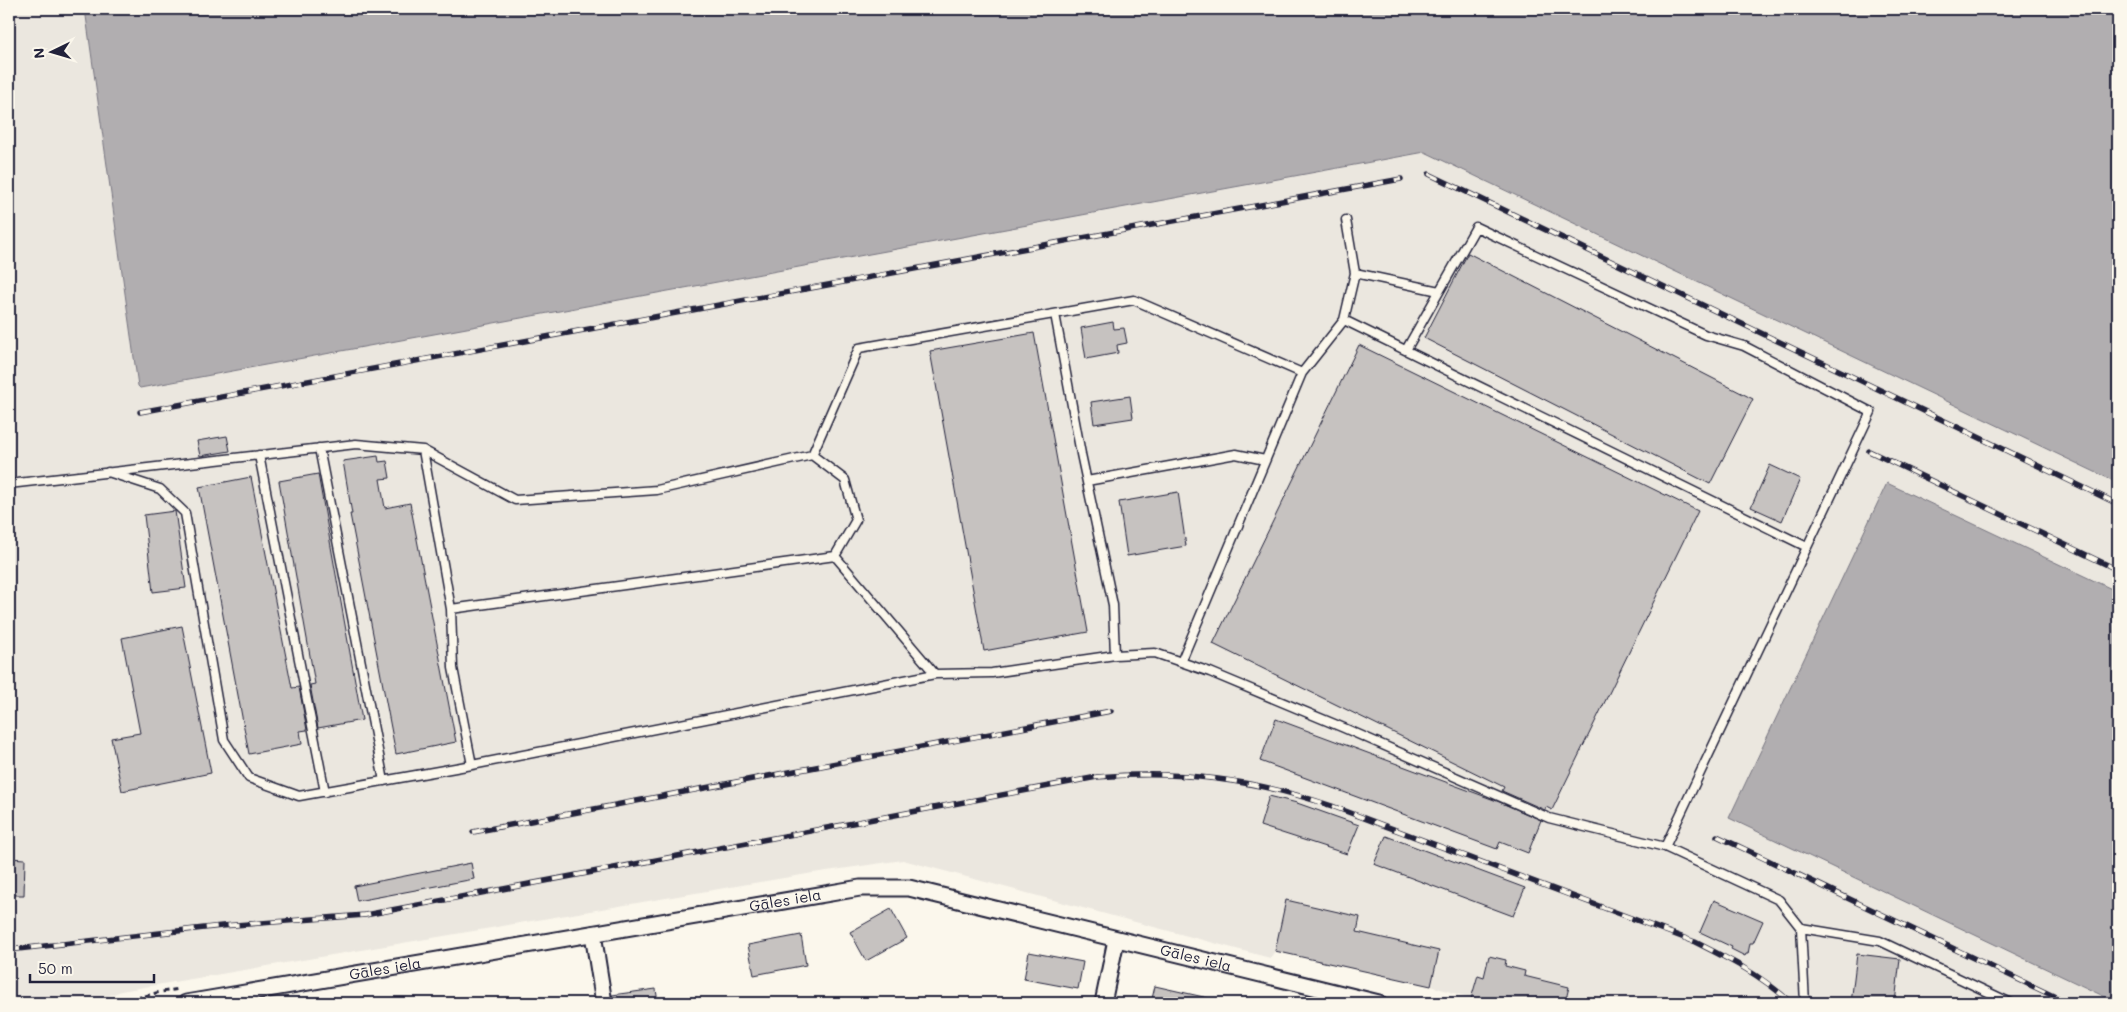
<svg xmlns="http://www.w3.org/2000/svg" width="2127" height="1012" viewBox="0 0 2127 1012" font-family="Mali,sans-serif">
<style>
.built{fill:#ebe7df}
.water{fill:#b1aeb0;stroke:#787681}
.building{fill:#c6c2c0;stroke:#22223b}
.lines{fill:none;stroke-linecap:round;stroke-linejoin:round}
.service-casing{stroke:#22223b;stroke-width:11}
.minor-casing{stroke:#22223b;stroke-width:19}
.path{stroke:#22223b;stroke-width:3;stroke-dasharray:5 4;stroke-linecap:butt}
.service{stroke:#fbf7ec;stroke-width:8}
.minor{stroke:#fbf7ec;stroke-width:15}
.rail-casing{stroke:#22223b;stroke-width:5.5}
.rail{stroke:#fbf7ec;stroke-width:4;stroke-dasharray:11;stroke-linecap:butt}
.labels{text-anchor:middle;stroke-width:4;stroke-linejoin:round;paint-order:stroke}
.street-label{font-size:15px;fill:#22223b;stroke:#fbf7ec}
</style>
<rect width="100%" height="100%" fill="#fbf7ec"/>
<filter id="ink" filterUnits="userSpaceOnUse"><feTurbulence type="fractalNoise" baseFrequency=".02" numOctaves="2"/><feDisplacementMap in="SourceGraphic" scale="10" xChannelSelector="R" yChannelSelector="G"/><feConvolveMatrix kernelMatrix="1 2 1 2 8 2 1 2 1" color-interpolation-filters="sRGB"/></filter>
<g filter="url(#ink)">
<path class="built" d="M9 9H85L138 386 140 388 1425 152 2118 483V592L1887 484 1729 818 2117 1003H1487L1431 986 1275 951 1270 958 903 860 813 873 121 991 106 997 63 1003H9Z"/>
<path class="water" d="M85 9H2118V483L1425 152 140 388 138 386Z
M1887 483 2118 592V1003L1729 818Z"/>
<path class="building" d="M1468 253 1753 399 1710 484 1424 338Z
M1113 322 1114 329 1124 328 1127 343 1117 345 1118 353 1086 359 1081 328Z
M1034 333 1088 632 984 651 930 351Z
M1359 345 1698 511 1552 810 1546 807 1545 810 1502 791 1504 787 1213 644Z
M1130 396 1133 418 1094 424 1091 402Z
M227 436 230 451 200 456 197 441Z
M378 456 379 462 387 461 390 478 380 479 385 508 410 503 456 742 396 754 350 514H352L343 461Z
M1770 465 1800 479 1782 521 1751 507Z
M318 474 362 720 318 728 310 685 315 684 279 481Z
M251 477 292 688 299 687 307 730 300 731 302 744 249 754 199 487Z
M1178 492 1186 546 1127 556 1119 502Z
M175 511 186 588 153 592 144 515Z
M182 626 211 773 122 791 111 738 140 733 122 638Z
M1276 719 1497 801 1541 820 1528 853 1500 842 1497 849 1260 761Z
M1269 796 1297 803 1359 825 1347 854 1260 826Z
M1386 836 1525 888 1513 916 1374 864Z
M9 858 25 859 24 895H9Z
M471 863 474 879 357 901 354 886Z
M1286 900 1360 917 1357 932 1439 951 1431 986 1275 951Z
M1714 900 1763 921 1753 943H1750L1748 954H1746L1745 956 1731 949 1732 947 1700 932Z
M891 909 907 938 866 961 850 932Z
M801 935 806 965 754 975 748 945Z
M1029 952 1083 962 1078 989 1024 979Z
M1857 954 1900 959 1895 1003H1851Z
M1489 956 1506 960 1505 966 1525 971 1524 976 1569 987 1565 1003H1487L1471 999 1478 975 1484 977Z
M1155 986 1208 998 1207 1003H1151Z
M656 989 658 1003H613L612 995Z"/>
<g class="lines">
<g class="service-casing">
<path id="service" d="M1355 273 1439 291
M1055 314 1081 454 1113 605 1115 655
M1344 320 1355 273 1346 220
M1406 350 1476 227 1706 335 1744 346 1871 412 1665 847 1779 900 1801 928 1805 1003
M319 448 384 781
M259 455 325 792
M812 455 859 348 1134 300 1302 373 1344 320 1807 547
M108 472 160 489 185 513 224 740 249 778 299 796 472 765 935 674 992 673 1115 655 1155 653 1210 672 1344 728 1549 818 1665 847
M1087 481 1236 454 1265 460
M9 484 356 444 423 450 515 500 657 490 812 455 845 480 856 520 835 556 451 609 423 450
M835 556 935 674
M451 609 453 668 472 765
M1181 662 1302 373
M1801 928 1880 941 2011 1003"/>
</g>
<g class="minor-casing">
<g id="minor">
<path d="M593 934 604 1003"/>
<path id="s1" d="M186 1003 860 888H909L1379 1003"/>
<path d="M1103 1003 1116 940"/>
</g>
</g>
<path class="path" d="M119 1003 156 993 179 989"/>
<use href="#service" class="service"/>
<use href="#minor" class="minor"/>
<g class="rail-casing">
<path id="rail" d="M1429 174 2118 504
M140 412 1401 179
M1869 451 2118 570
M473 832 1111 711
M1717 836 2068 1003
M9 950 222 926 365 915 1097 777C1180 770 1253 779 1332 806L1695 942C1729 959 1763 976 1791 1003"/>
</g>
<use href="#rail" class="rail"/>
</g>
</g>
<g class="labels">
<g class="street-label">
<text dy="5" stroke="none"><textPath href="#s1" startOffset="608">Gāles iela</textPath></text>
<text dy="5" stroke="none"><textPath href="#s1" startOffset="1028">Gāles iela</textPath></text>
<text dy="5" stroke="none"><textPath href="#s1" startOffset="202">Gāles iela</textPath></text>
</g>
</g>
<rect width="2127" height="1012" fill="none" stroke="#fbf7ec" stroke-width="30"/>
<rect x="15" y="15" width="2097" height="982" fill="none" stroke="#22223b" stroke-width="2" filter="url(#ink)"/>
<g transform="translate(52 52) rotate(265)" stroke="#fbf7ec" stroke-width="4" paint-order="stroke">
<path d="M0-4L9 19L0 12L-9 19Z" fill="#22223b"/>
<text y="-8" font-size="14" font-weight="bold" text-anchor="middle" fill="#22223b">N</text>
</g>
<path d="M30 974v8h124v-8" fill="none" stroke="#22223b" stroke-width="2.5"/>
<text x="38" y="974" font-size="15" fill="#22223b" stroke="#fbf7ec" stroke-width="4" paint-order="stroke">50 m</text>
</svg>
